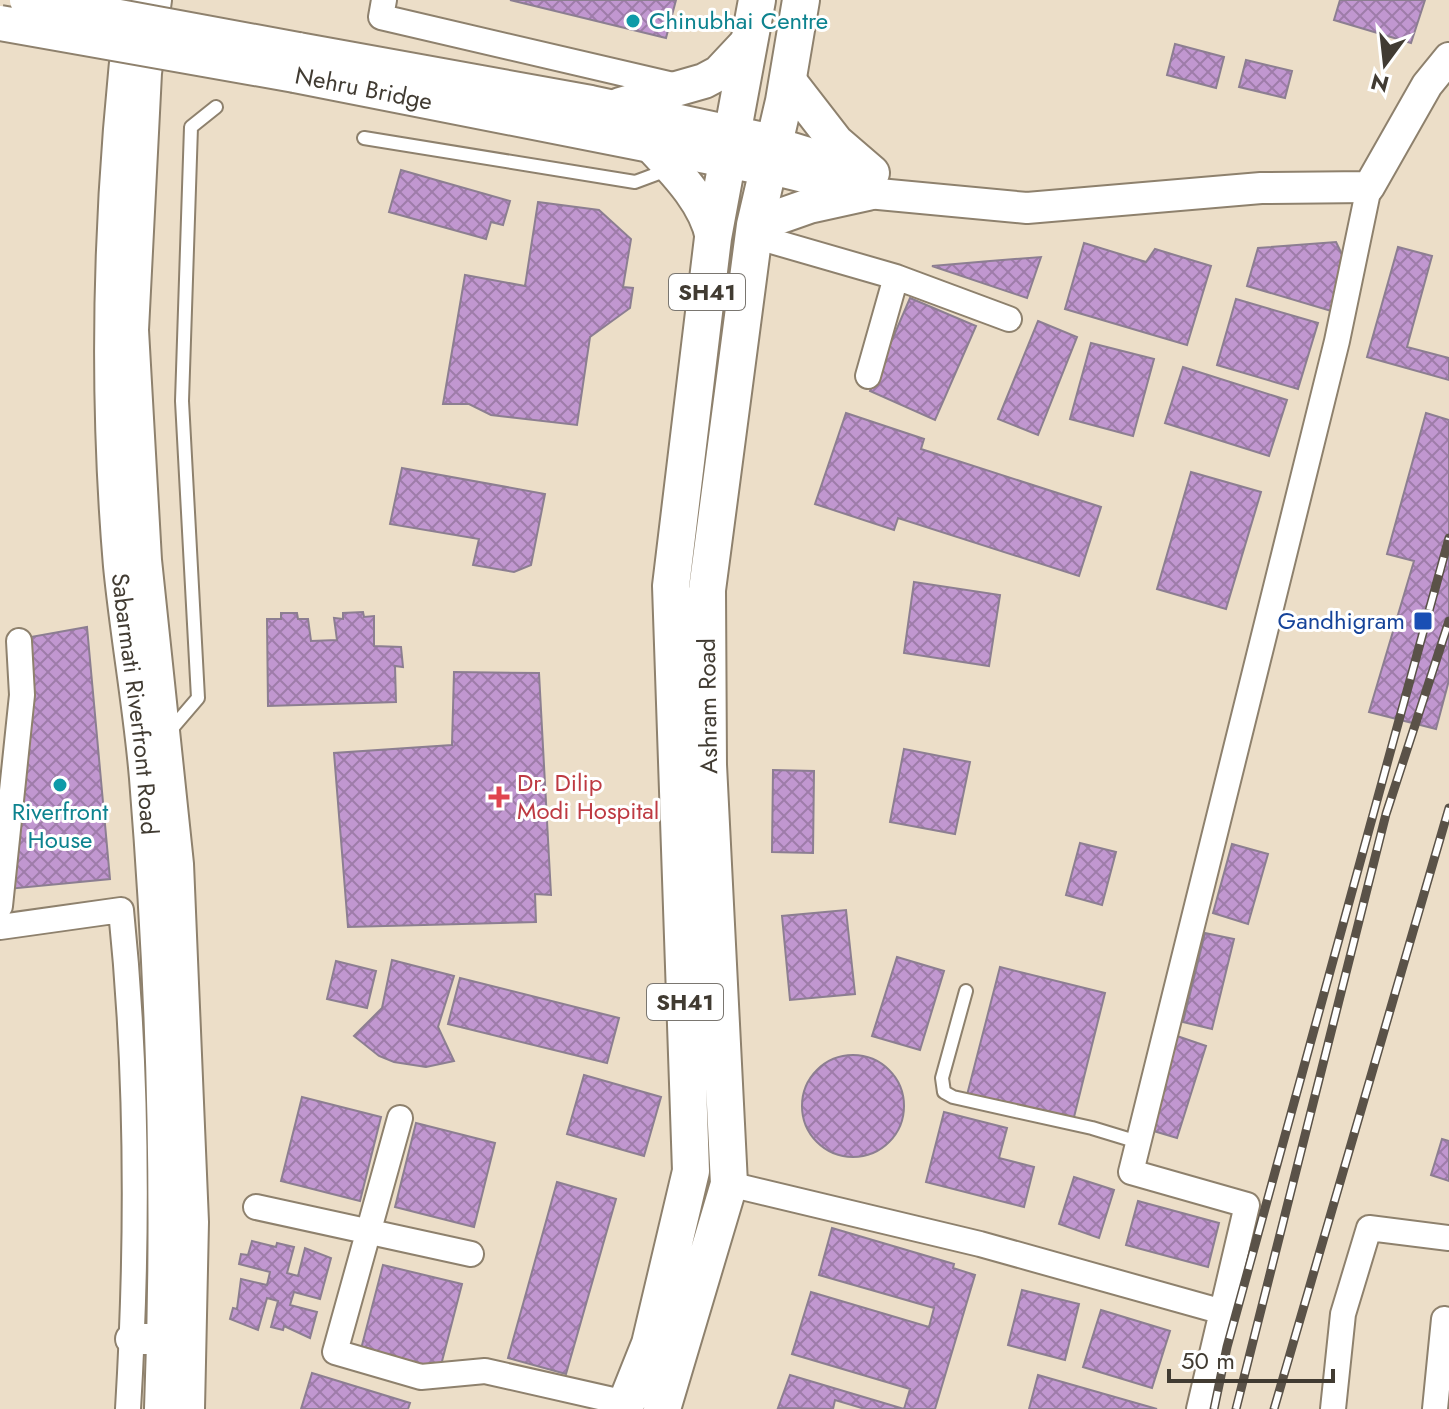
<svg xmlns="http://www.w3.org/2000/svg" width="1449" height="1409" viewBox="0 0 1449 1409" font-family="Jost,sans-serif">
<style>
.building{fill:url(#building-cross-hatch);stroke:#8c7e91;stroke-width:2}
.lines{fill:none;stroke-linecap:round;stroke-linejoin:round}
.service-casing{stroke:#8e816d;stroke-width:16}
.minor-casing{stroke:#8e816d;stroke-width:28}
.tertiary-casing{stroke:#8e816d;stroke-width:34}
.secondary-casing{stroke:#8e816d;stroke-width:38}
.primary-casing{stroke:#8e816d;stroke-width:40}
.service{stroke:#fff;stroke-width:12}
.minor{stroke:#fff;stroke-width:24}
.tertiary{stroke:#fff;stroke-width:30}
.secondary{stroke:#fff;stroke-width:34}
.primary{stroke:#fff;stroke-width:36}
.rail-casing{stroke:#5a5248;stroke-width:9}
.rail{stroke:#fff;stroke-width:6;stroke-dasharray:18;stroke-linecap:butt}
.secondary-bridge-casing{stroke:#8e816d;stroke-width:38;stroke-linecap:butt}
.secondary-bridge{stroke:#fff;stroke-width:34}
.culture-dot{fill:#0f9aa8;stroke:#fff;stroke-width:3}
.transit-dot{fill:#1a4fb4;stroke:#fff;stroke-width:3}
.health-dot{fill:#e0444e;stroke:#fff;stroke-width:3}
.labels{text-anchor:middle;stroke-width:6;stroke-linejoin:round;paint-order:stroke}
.shield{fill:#fff;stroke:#7a7670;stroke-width:2}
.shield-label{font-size:22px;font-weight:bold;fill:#413b32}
.culture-label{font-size:24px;fill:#0d838f;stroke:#fff;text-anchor:start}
.street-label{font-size:24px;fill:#413b32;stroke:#fff}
.transit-label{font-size:24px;fill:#164399;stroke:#fff;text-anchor:end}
.health-label{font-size:24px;fill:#be3a42;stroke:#fff;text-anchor:start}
</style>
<defs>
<pattern id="building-cross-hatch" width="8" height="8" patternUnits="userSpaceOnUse" patternTransform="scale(2)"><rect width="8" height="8" fill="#c197d0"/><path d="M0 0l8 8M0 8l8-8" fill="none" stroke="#9e7ca9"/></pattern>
</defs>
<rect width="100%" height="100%" fill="#ecdec8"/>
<path class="building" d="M510 0H676L666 38Z
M1425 0 1411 43 1334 20 1340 0Z
M1175 44 1224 57 1216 88 1167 75Z
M1246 60 1292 71 1285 98 1239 87Z
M401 170 510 201 503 225 491 222 486 239 389 212Z
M538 202 599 210 631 239 623 287 633 288 630 308 590 337 577 425 491 415 469 404H443L465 275 525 286Z
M1336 242 1350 271 1338 313 1247 286 1258 248Z
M1084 243 1146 262 1155 249 1211 266 1187 345 1065 309Z
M1398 247 1432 256 1407 347 1449 358V380L1367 357Z
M1041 257 1027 298 932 266 990 261Z
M910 298 976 326 935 420 870 391Z
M1236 299 1318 323 1298 389 1217 365Z
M1038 321 1077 337 1038 435 998 419Z
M1091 343 1154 359 1133 436 1070 419Z
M1183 367 1287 400 1269 456 1165 423Z
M846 413 924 439 921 449 1101 507 1079 576 898 518 894 530 815 504Z
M1426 413 1449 420V680L1436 729 1369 712 1414 561 1387 554Z
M402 468 545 494 531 565 514 572 473 565 479 539 390 524Z
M1191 472 1261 492 1226 609 1157 589Z
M914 582 1000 595 989 666 904 653Z
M363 612 364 617 374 616V646L401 647 403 667 395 666 396 702 268 706 267 619H281V613H297L298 619H308L311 641 337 640 334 618 343 619V613Z
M87 627 110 879 8 889 25 638Z
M454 672 539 673 551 895 535 894 536 922 348 927 334 753 452 745Z
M904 749 970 762 955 834 890 822Z
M773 770 814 771 813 853 772 852Z
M1080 843 1116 852 1102 905 1066 895Z
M1232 844 1268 854 1248 924 1213 913Z
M846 910 855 994 790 1000 782 916Z
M1205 933 1234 939 1212 1029 1183 1022Z
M897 957 944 971 920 1050 872 1036Z
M392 960 454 976 438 1027 454 1061 426 1067 394 1062 379 1056 354 1036 382 1008Z
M336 961 376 971 367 1008 327 999Z
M1000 967 1105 993 1073 1121 967 1095Z
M460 978 619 1018 607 1063 448 1024Z
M1177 1036 1206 1046 1177 1138 1147 1129Z
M802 1106a51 51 0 1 1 102 0a51 51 0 1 1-102 0Z
M584 1075 661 1097 644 1156 567 1134Z
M302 1097 381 1117 360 1201 281 1181Z
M944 1112 1007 1128 999 1158 1034 1167 1024 1207 926 1182Z
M416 1123 495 1143 474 1227 395 1207Z
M1442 1139 1449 1141V1181L1431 1175Z
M1074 1177 1114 1190 1099 1238 1059 1224Z
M557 1182 616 1199 566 1374 508 1358Z
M1138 1201 1219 1223 1208 1267 1126 1245Z
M832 1228 954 1264 953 1268 975 1275 935 1409H865L835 1400 833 1409 778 1408 790 1375 904 1409 910 1389 792 1354 811 1292 929 1327 934 1308 819 1275Z
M252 1241 276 1247 277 1243 294 1247 287 1273 298 1276 305 1248 331 1258 320 1299 294 1292 290 1305 317 1312 310 1338 284 1326 283 1330 271 1327 278 1301 267 1298 258 1330 230 1319 233 1308 237 1309 241 1279 267 1285 270 1272 239 1264 241 1254 248 1255Z
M383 1265 462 1284 440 1369 361 1349Z
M1022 1290 1079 1304 1065 1360 1008 1345Z
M1101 1310 1170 1331 1152 1388 1083 1367Z
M312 1373 410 1403 408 1409H301Z
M1038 1375 1157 1409H1029Z"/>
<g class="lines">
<g class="service-casing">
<path id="service" d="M364 138 635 182 670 169
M168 733 198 698 182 401 191 127 216 107
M966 991 942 1078 944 1092 953 1097 1092 1128 1138 1142"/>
</g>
<g class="minor-casing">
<path id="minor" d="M384 0 381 17 677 86
M754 236 896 277 868 376
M896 277 1009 319
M0 906 22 695 19 641
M0 927 121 910C138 1075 138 1244 128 1409
M400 1118 335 1352 421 1377 485 1371 626 1403
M729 1184 980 1244 1223 1312
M256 1207 471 1254
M1199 1409 1247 1205 1131 1172 1337 341 1369 187
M1333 1409 1343 1314 1369 1228 1449 1238
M1435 1409 1444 1319 1449 1320"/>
</g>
<g class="tertiary-casing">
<g id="tertiary">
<path id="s1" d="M132 0C109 189 103 377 119 566 126 637 139 707 145 778 162 987 168 1200 160 1409"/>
<path d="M156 0 146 73 133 330 146 560 178 864 193 1222 189 1409"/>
<path d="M773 142 871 172"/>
<path d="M767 168 868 193 1027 208 1261 188 1369 187 1427 85 1449 58"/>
<path d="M131 1339H162"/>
</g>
</g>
<g class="secondary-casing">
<g id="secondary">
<path d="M298 50 591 103 773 142"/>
<path id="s2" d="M295 75 767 168"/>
<path d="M788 80 836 142 872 173"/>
<path d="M620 105 704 81 719 73 749 41"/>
<path d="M648 142C673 169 706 201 713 238"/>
<path d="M755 225 809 206 868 193"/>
</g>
</g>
<g class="primary-casing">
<path id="primary" d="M624 1409 650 1344 691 1171 671 586 713 238 757 0
M662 1409 729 1184 708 765 707 590 755 225 784 101 801 0"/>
</g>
<use href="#service" class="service"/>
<use href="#minor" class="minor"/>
<use href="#tertiary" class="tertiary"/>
<use href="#secondary" class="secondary"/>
<use href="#primary" class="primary"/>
<g class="rail-casing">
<path id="rail" d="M1214 1409 1227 1347 1449 538
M1236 1409 1386 814 1449 621
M1274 1409 1449 808"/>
</g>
<use href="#rail" class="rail"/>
<g class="secondary-bridge-casing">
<path id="secondary-bridge" d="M27 0 298 50
M0 23 295 75"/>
</g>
<use href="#secondary-bridge" class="secondary-bridge"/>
</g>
<g class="culture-dot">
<circle cx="633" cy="21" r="8"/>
<circle cx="60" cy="785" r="8"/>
</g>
<rect class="transit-dot" x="1413" y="611" width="20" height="20" rx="4"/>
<path class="health-dot" d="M495 785h8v8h8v8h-8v8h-8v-8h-8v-8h8z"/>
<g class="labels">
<g class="shield">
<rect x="669" y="274" width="76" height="36" rx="6"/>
<rect x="647" y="984" width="76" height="36" rx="6"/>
</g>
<g class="shield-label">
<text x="707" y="300">SH41</text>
<text x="685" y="1010">SH41</text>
</g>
<g class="culture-label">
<text x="649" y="29">Chinubhai Centre</text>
<text x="60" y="820" text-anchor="middle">Riverfront<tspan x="60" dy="28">House</tspan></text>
</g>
<g class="street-label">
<text dy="8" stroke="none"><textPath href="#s2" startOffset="70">Nehru Bridge</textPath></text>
<text dy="8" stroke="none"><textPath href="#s1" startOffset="706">Sabarmati Riverfront Road</textPath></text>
<text transform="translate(708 706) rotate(-91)" y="8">Ashram Road</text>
</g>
<g class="transit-label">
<text x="1405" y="629">Gandhigram</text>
</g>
<g class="health-label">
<text x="517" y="791">Dr. Dilip<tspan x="517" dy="28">Modi Hospital</tspan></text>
</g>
</g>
<g transform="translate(1385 64) rotate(195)" stroke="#ffffff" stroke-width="6" paint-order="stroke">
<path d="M0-6L14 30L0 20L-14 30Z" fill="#413b32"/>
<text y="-12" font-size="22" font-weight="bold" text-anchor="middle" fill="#413b32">N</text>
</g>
<path d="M1169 1369v12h164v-12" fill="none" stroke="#413b32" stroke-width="4"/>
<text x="1181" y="1369" font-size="24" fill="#413b32" stroke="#ffffff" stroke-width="6" paint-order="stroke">50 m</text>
</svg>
